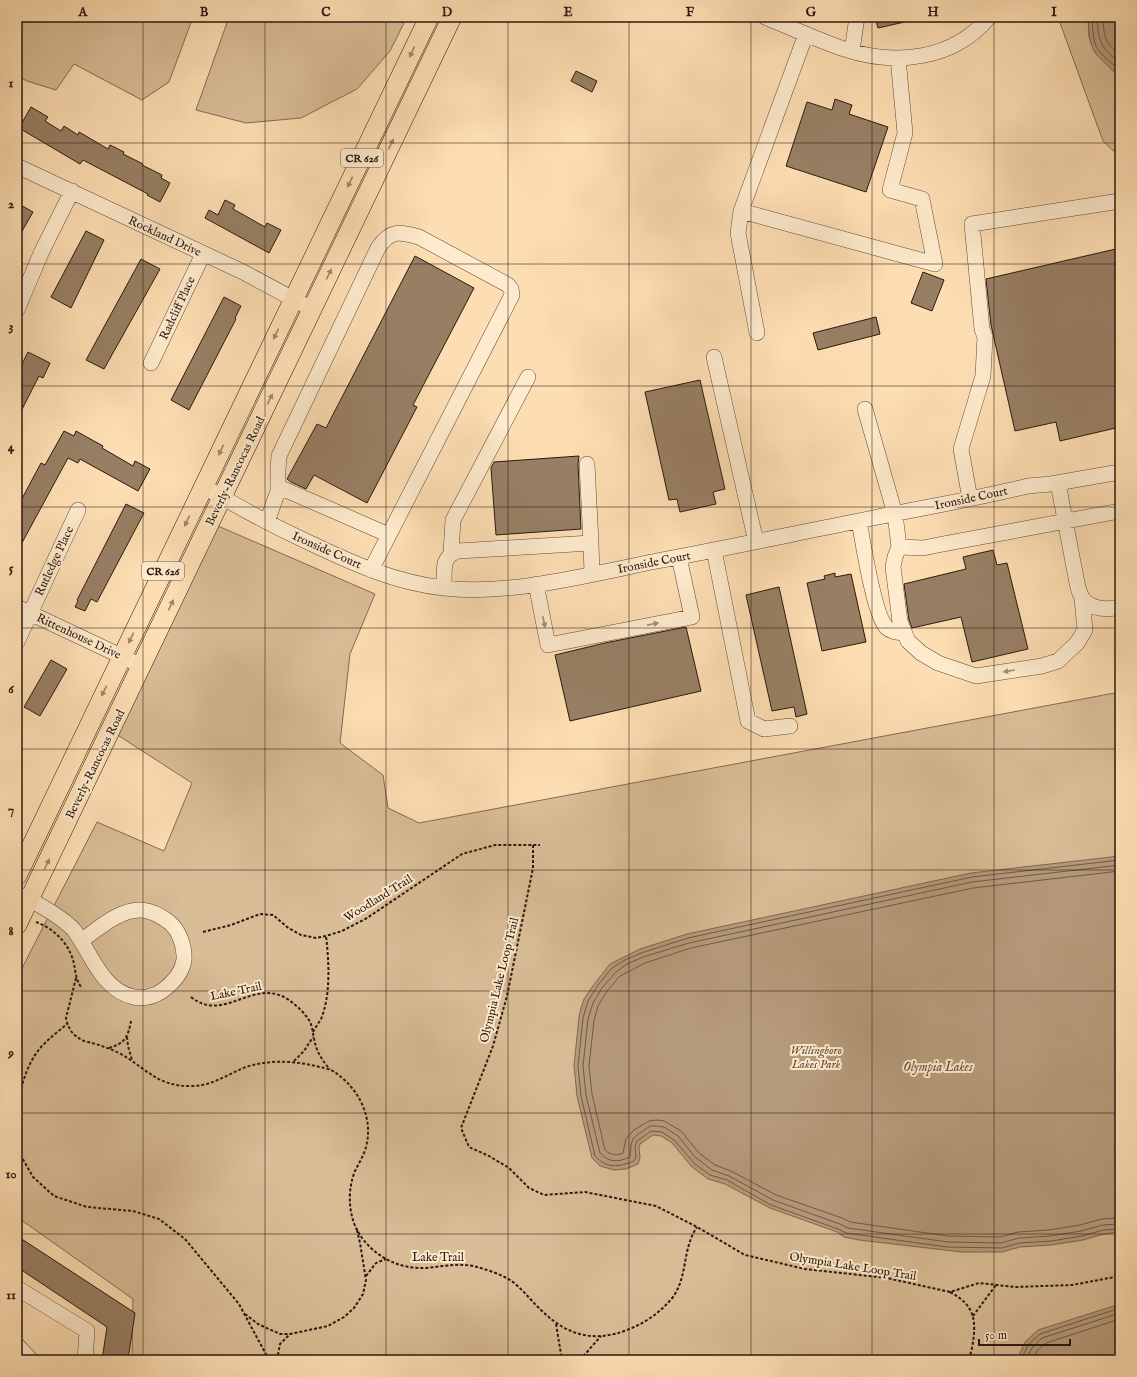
<svg xmlns="http://www.w3.org/2000/svg" width="1137" height="1377" viewBox="0 0 1137 1377" font-family="'IM FELL English',serif">
<style>
.green{fill:#d9bd96;stroke:#826b53}
.water{fill:#b69b7b;stroke:#7e6750}
.lines{fill:none;stroke-linecap:round;stroke-linejoin:round}
.shore{stroke:#705a46;stroke-width:1}
.building{fill:#987f64;stroke:#2b1910}
.minor-casing{stroke:#604a38;stroke-width:16}
.major-casing{stroke:#2b1910;stroke-width:20}
.path{stroke:#2b1910;stroke-width:2;stroke-dasharray:3 2;stroke-linecap:butt}
.minor{stroke:#feeacd;stroke-width:15}
.major{stroke:#fddeb2;stroke-width:19}
.oneway{fill:#9e8569}
.oneway2{fill:#9f8c78}
.grid{fill:none;stroke:#2b1910;stroke-width:1;stroke-opacity:0.55}
.labels{text-anchor:middle;stroke-width:4;stroke-linejoin:round;paint-order:stroke}
.shield{fill:#feeacd;stroke:#6a5849;stroke-width:1}
.shield-label{font-size:11px;font-weight:bold;fill:#2b1910}
.street-label{font-size:12px;fill:#2b1910;stroke:#feeacd}
.park-label{font-size:12px;font-style:italic;fill:#5f4a38;stroke:#feeacd}
.water-label{font-size:13px;font-style:italic;fill:#634d3b;stroke:#feeacd}
.neatline{fill:none;stroke:#2b1910;stroke-width:1.5}
.grid-label{font-size:13px;text-anchor:middle;font-weight:bold;fill:#2b1910}
</style>
<rect width="100%" height="100%" fill="#fddeb2"/>
<filter id="stains"><feTurbulence type="fractalNoise" baseFrequency=".005" numOctaves="4"/><feColorMatrix values="0 0 0 0 .2 0 0 0 0 .09 0 0 0 0 .02 0 0 0 .5 -.17"/></filter>
<radialGradient id="worn" r=".72"><stop offset=".6" stop-color="#630" stop-opacity="0"/><stop offset="1" stop-color="#630" stop-opacity=".3"/></radialGradient>
<path class="green" d="M17 17H193L169 82 142 100 74 64 56 90 27 81 17 76Z
M229 17H390L404 23 390 51 357 89 301 118 246 123 196 110Z
M1074 17H1088L1089 37 1096 54 1114 71 1120 79V157L1103 141 1059 20Z
M218 526 375 594 350 654 340 743 383 775 388 808 419 823 1120 692V1360H132L133 1299 17 1217V978L97 822 164 851 192 783 116 734Z"/>
<path class="water" d="M1088 17H1120V79C1113 69 1104 63 1096 54 1088 43 1089 29 1088 17Z
M1120 856V1232L1104 1234 1083 1240 1051 1245 1020 1247 1002 1252H962L859 1240 844 1237 837 1232 770 1208 725 1184 708 1179 692 1167 672 1143 661 1136 653 1135 640 1144 639 1148 640 1158 638 1164 626 1169 614 1170 600 1166 592 1158 577 1096 574 1066 579 1017 581 1008 584 999 595 983 610 964 640 949 687 934 971 873Z
M1120 1304V1360H1017L1025 1342 1038 1330Z"/>
<g class="lines">
<path class="shore" d="M1092 17C1093 28 1092 42 1099 51 1105 59 1115 64 1120 72
M1097 17C1099 45 1100 45 1120 64
M1103 17C1104 38 1104 41 1120 55
M1120 860 972 877 688 938 641 953 625 960 612 968 598 985 588 1001 583 1018 578 1066 581 1096 595 1156C607 1169 619 1167 634 1161L636 1157 635 1147 637 1141 651 1131 662 1132 674 1140 695 1164 710 1175 727 1180 771 1205 838 1229 846 1233 947 1247 1002 1248 1019 1243 1051 1241 1082 1236 1103 1230 1120 1229
M1120 865 972 882 689 943 643 957 627 964 616 972 602 988 593 1003 588 1019 583 1066 586 1095 600 1153C609 1163 619 1162 630 1157L631 1145 633 1139 637 1135 650 1126H657L664 1127 678 1136 695 1157 712 1170 729 1176 773 1200 840 1224 848 1228 948 1242 1001 1243 1019 1238 1050 1236 1081 1231 1103 1225 1120 1224
M1120 871 973 888 691 948 645 963 620 976 607 991 598 1006 594 1020 589 1066 592 1094 605 1150C610 1155 617 1156 623 1153L626 1139 634 1130 649 1121 657 1120 664 1121 681 1131 699 1153 715 1165 731 1171 776 1195 842 1218 850 1222 948 1236 1001 1237 1018 1232 1049 1230 1080 1225 1102 1219 1120 1218
M1021 1360 1028 1345 1040 1334 1120 1308
M1026 1360 1032 1348 1042 1338 1120 1313
M1033 1360 1037 1351 1046 1343 1120 1319"/>
</g>
<path class="building" d="M875 17H908L909 21 878 28Z
M576 71 597 81 592 92 571 81Z
M835 99 852 105 849 114 888 127 866 192 786 166 807 102 832 110Z
M31 107 48 117 45 121 61 131 64 126 78 135 79 132 108 149 110 145 124 152 123 154 143 164 142 165 162 175 161 178 170 183 160 202 147 195 148 194 83 160 80 164 19 128Z
M225 200 235 205 233 209 265 227 267 223 281 230 269 253 205 218 209 210 218 215Z
M17 203 33 212 17 240Z
M86 231 104 240 71 308 51 297Z
M1120 248V427L1060 441 1056 422 1015 431 991 325 986 279Z
M415 256 474 288 413 405 417 407 367 503 314 475 306 489 291 482 287 479 317 424 326 428Z
M141 259 160 269 104 369 86 360Z
M923 272 944 280 932 311 911 303Z
M224 297 241 306 235 318 236 319 189 410 171 400Z
M876 317 880 334 818 350 813 333Z
M28 352 50 363 43 378 39 376 17 419V374Z
M700 380 725 489 713 492 716 504 680 512 677 499 669 500 645 392Z
M64 431 74 436 76 431 103 446 102 448 133 466 135 461 150 469 138 491 80 459 78 463 68 458 17 552V508L41 463 45 465Z
M579 456 578 464 581 529 496 535 491 468 494 462Z
M126 504 144 513 97 602 91 599 85 611 75 607 78 601 77 600Z
M993 550 997 565 1007 563 1028 649 972 662 961 617 912 628 909 620 904 584 966 569 963 557Z
M835 573V577L851 574 866 642 822 651 807 583 825 579 824 576Z
M779 587 807 714 796 717 794 707 772 711 746 595Z
M686 627 701 691 570 721 555 655 605 643Z
M51 660 67 669 40 716 24 707Z
M17 1236 135 1313 128 1360H102L107 1327 17 1267Z"/>
<g class="lines">
<g class="minor-casing">
<path id="minor" d="M765 17C792 28 818 40 844 49 895 66 954 60 989 17
M806 34 741 211 935 264 922 199 890 190 905 133 898 58
M852 51 857 17
M17 166 243 272 312 309
M741 211 738 233 757 333
M17 310 42 251 72 191
M714 357 756 542
M151 363 203 254
M865 409 895 514 899 547 895 557 893 567 900 622 908 641 921 653 938 663 976 676 1042 666 1058 661 1077 643 1085 630 1082 598
M587 464 591 543
M1058 483 1077 583C1078 588 1080 594 1082 598 1091 610 1108 610 1120 607
M203 486C238 507 273 526 310 543 352 563 396 583 444 588 510 596 591 574 657 561 727 548 797 533 868 519 921 508 975 499 1028 486L1051 484 1120 472
M279 487 389 535
M970 499 961 449 983 376 985 337 982 329 972 224 1120 201
M859 521C863 542 874 616 887 628 892 632 898 633 904 632
M267 522 278 491V470L279 456 378 248C390 230 399 231 419 237L508 285 511 289 512 295 371 570
M899 547 923 548 943 544 1120 511
M714 550 748 721 764 729 790 726
M451 553 453 520 528 377
M536 584 548 645 692 617 679 557
M444 588C445 572 440 557 458 551L591 543 592 574
M17 607 142 666
M17 642 78 510
M17 894C34 901 58 915 71 927 75 930 77 935 80 939 93 960 106 992 134 997 144 999 153 997 162 991 173 983 182 974 184 960 185 947 179 930 169 922 161 916 152 911 142 910 119 909 98 929 81 941
M17 1288 87 1331 85 1360
M17 1345 31 1360"/>
</g>
<g class="major-casing">
<path id="major" d="M17 876 429 17
M17 925 452 17"/>
</g>
<path class="path" d="M533 845V868L507 996 493 1046 461 1128 469 1147 489 1156 509 1168 529 1188 544 1195 585 1192 656 1206 697 1227 745 1255 805 1269 887 1278 950 1292 979 1283 1015 1287 1072 1285 1120 1276
M36 922C52 928 66 940 72 957 76 967 74 977 81 987
M203 932 231 925 260 914 273 915 287 927 301 935 316 938 326 936 342 931 367 918 462 854 495 845H540
M76 978 66 1018C68 1029 73 1036 84 1041 97 1044 109 1048 121 1054 147 1069 158 1087 192 1086 212 1086 228 1074 246 1067 270 1059 296 1061 320 1067 324 1068 329 1069 333 1071 358 1087 374 1117 366 1147 364 1155 359 1163 355 1171 347 1190 348 1217 360 1235 374 1256 398 1269 424 1268 442 1267 459 1262 477 1267 488 1270 500 1274 510 1280 522 1288 531 1301 542 1311 567 1335 593 1343 627 1330 645 1323 660 1313 673 1297 688 1276 682 1249 697 1227
M191 997C224 1024 254 976 289 1000 297 1006 305 1013 310 1022 313 1028 313 1036 315 1043 317 1052 323 1062 330 1069
M313 1032C315 1028 318 1024 321 1019 331 995 329 961 326 936
M127 1037 128 1046 132 1060
M109 1048C126 1043 128 1036 131 1021
M294 1061 304 1051 313 1037
M17 1108C21 1085 28 1059 45 1043 52 1036 60 1030 67 1024
M17 1140 20 1154 33 1177 54 1196 87 1207 133 1211 159 1219 185 1239 239 1304 269 1360
M366 1276 376 1263 386 1259
M950 1292C975 1305 977 1321 972 1348 971 1352 970 1356 969 1360
M245 1314 258 1324 280 1334H290
M973 1316 996 1285
M556 1324 562 1360
M277 1360 280 1344 290 1334 328 1326 344 1317 354 1308 363 1294 366 1280 360 1243 357 1230
M580 1360 601 1336"/>
<use href="#minor" class="minor"/>
<use href="#major" class="major"/>
</g>
<defs><path id="oneway-solid" d="M-6-.8H1V-3.2L6.5 0L1 3.2V.8H-6Z"/></defs>
<g class="oneway">
<use href="#oneway-solid" transform="translate(412 52) rotate(115)"/>
<use href="#oneway-solid" transform="translate(391 144) rotate(-64)"/>
<use href="#oneway-solid" transform="translate(350 182) rotate(115)"/>
<use href="#oneway-solid" transform="translate(329 274) rotate(-64)"/>
<use href="#oneway-solid" transform="translate(276 334) rotate(115)"/>
<use href="#oneway-solid" transform="translate(270 399) rotate(-64)"/>
<use href="#oneway-solid" transform="translate(221 450) rotate(115)"/>
<use href="#oneway-solid" transform="translate(187 521) rotate(115)"/>
<use href="#oneway-solid" transform="translate(171 605) rotate(-65)"/>
<use href="#oneway-solid" transform="translate(131 638) rotate(116)"/>
<use href="#oneway-solid" transform="translate(104 691) rotate(116)"/>
<use href="#oneway-solid" transform="translate(47 864) rotate(-64)"/>
</g>
<g class="oneway2">
<use href="#oneway-solid" transform="translate(544 622) rotate(78)"/>
<use href="#oneway-solid" transform="translate(653 624) rotate(-11)"/>
<use href="#oneway-solid" transform="translate(1009 671) rotate(171)"/>
</g>
<path class="grid" d="M143 17V1360M265 17V1360M386 17V1360M508 17V1360M629 17V1360M751 17V1360M872 17V1360M994 17V1360M17 143H1120M17 264H1120M17 386H1120M17 507H1120M17 628H1120M17 749H1120M17 870H1120M17 991H1120M17 1113H1120M17 1234H1120"/>
<g class="labels">
<g class="shield">
<rect x="341" y="149" width="42" height="18" rx="3"/>
<rect x="142" y="562" width="42" height="18" rx="3"/>
</g>
<g class="shield-label">
<text x="362" y="162">CR 626</text>
<text x="163" y="575">CR 626</text>
</g>
<g class="street-label">
<text transform="translate(165 236) rotate(25)" y="4">Rockland Drive</text>
<text transform="translate(177 308) rotate(-65)" y="4">Radcliff Place</text>
<text transform="translate(235 471) rotate(-64)" y="4">Beverly-Rancocas Road</text>
<text transform="translate(971 498) rotate(-12)" y="4">Ironside Court</text>
<text transform="translate(327 550) rotate(24)" y="4">Ironside Court</text>
<text transform="translate(54 561) rotate(-65)" y="4">Rutledge Place</text>
<text transform="translate(654 562) rotate(-11)" y="4">Ironside Court</text>
<text transform="translate(79 636) rotate(25)" y="4">Rittenhouse Drive</text>
<text transform="translate(95 764) rotate(-64)" y="4">Beverly-Rancocas Road</text>
<text transform="translate(378 898) rotate(-32)" y="4">Woodland Trail</text>
<text transform="translate(499 980) rotate(-76)" y="4">Olympia Lake Loop Trail</text>
<text transform="translate(236 991) rotate(-12)" y="4">Lake Trail</text>
<text x="438" y="1261">Lake Trail</text>
<text transform="translate(853 1266) rotate(9)" y="4">Olympia Lake Loop Trail</text>
</g>
<g class="park-label">
<text x="816" y="1054">Willingboro<tspan x="816" dy="14">Lakes Park</tspan></text>
</g>
<g class="water-label">
<text x="938" y="1071">Olympia Lakes</text>
</g>
</g>
<rect width="1137" height="1377" fill="none" stroke="#fddeb2" stroke-width="44"/>
<path d="M979 1339v6h91v-6" fill="none" stroke="#2b1910" stroke-width="2"/>
<text x="985" y="1339" font-size="12" fill="#2b1910" stroke="#feeacd" stroke-width="3" paint-order="stroke">50 m</text>
<rect x="22" y="22" width="1093" height="1333" class="neatline"/>
<g class="grid-label">
<text x="83" y="16">A</text>
<text x="204" y="16">B</text>
<text x="326" y="16">C</text>
<text x="447" y="16">D</text>
<text x="568" y="16">E</text>
<text x="690" y="16">F</text>
<text x="811" y="16">G</text>
<text x="933" y="16">H</text>
<text x="1054" y="16">I</text>
<text x="11" y="87">1</text>
<text x="11" y="208">2</text>
<text x="11" y="330">3</text>
<text x="11" y="451">4</text>
<text x="11" y="572">5</text>
<text x="11" y="693">6</text>
<text x="11" y="814">7</text>
<text x="11" y="935">8</text>
<text x="11" y="1057">9</text>
<text x="11" y="1178">10</text>
<text x="11" y="1299">11</text>
</g>
<rect width="100%" height="100%" filter="url(#stains)"/>
<rect width="100%" height="100%" fill="url(#worn)"/>
</svg>
